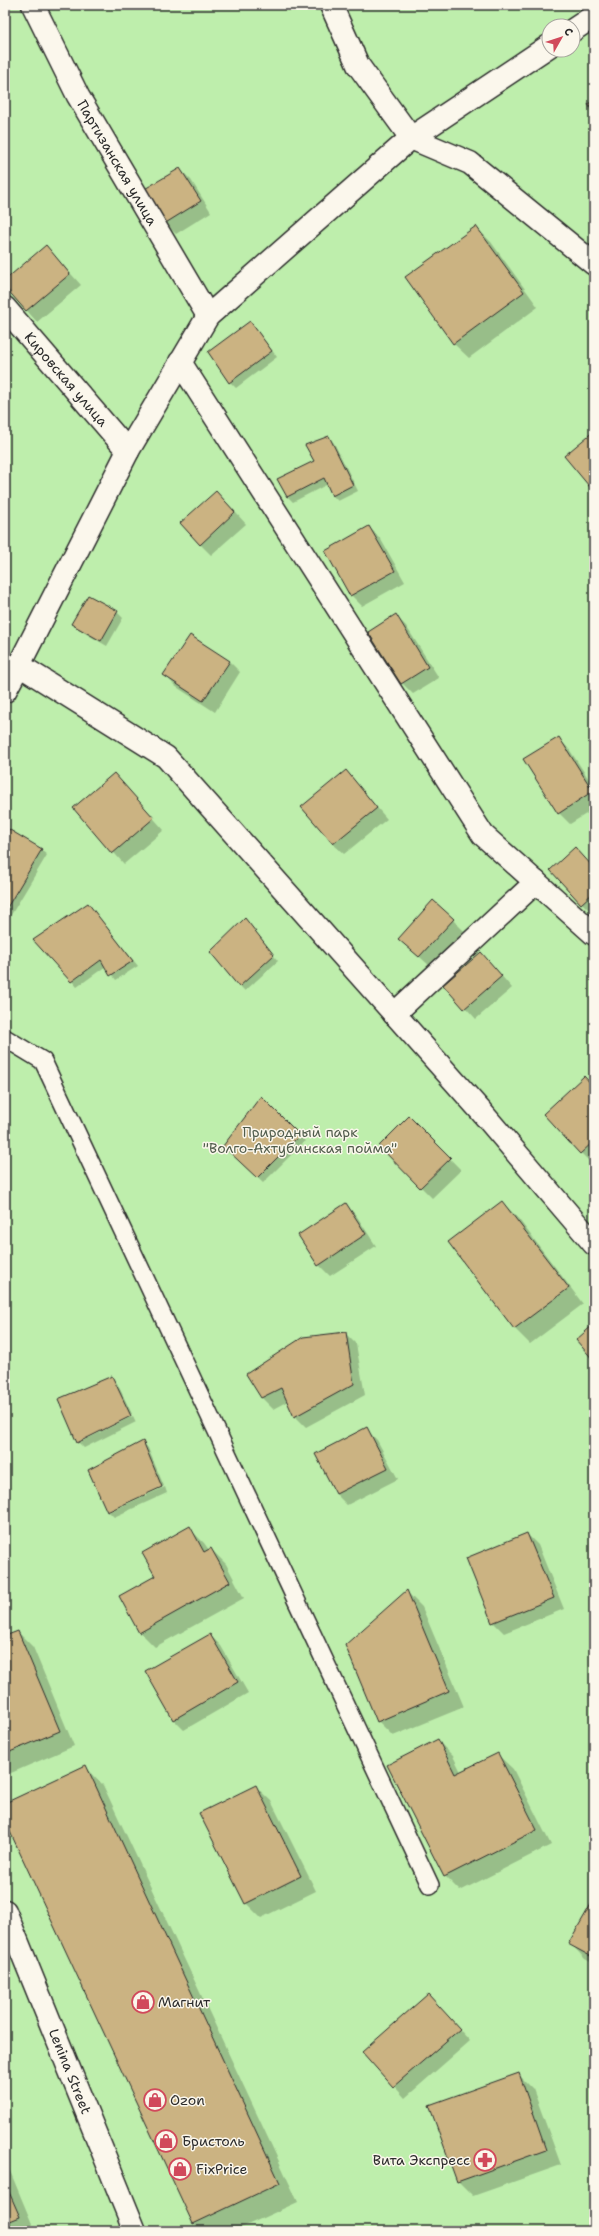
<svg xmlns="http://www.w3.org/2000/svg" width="599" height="2236" viewBox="0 0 599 2236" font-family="'Shantell Sans',sans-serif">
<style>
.green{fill:#beeeac;stroke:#748c6c;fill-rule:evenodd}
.shadow{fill:#0003}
.building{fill:#cbb382;stroke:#2b2b2b}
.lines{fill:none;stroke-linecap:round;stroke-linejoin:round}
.service-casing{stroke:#2b2b2b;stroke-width:20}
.minor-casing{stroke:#2b2b2b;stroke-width:25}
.tertiary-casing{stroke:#2b2b2b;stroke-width:25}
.service{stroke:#fbf7ec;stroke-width:17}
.minor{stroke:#fbf7ec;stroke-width:22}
.tertiary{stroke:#fbf7ec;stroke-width:22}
.labels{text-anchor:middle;stroke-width:3;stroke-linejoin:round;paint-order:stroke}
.street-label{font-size:14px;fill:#2b2b2b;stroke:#fbf7ec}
.park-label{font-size:14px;fill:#505c4b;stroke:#fbf7ec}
.poi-label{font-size:14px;fill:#2b2b2b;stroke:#fbf7ec;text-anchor:start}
</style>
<rect width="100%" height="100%" fill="#ede3cc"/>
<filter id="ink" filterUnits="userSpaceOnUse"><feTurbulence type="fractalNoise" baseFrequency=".025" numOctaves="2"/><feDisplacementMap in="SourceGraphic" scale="8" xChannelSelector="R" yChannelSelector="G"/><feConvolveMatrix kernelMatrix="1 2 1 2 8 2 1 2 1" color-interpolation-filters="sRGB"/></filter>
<g filter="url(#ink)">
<path class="green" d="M5 5H594V2231H5ZM549 26H573V50H549Z"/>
<path class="shadow" d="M180 169 191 180 211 212 176 234 165 223Z
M476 227 491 242 538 307 469 358 453 343Z
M46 246 81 285 37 322 5 286V281Z
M255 328 277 357 236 388 230 382Z
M328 437 334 443 358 491 338 501 333 496 328 484 293 502 288 497 278 480 315 461Z
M227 503 246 524 211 555 200 544Z
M369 527 380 538 405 582 362 606 351 595 326 551Z
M117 612 123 618 107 646 78 629 73 624Z
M395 615 406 626 439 678 413 694 402 683Z
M229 661 240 672 215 712 175 686 165 675Z
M558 738 569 749 594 787V809L570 824 559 813Z
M345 771 387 819 344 854 333 844Z
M114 774 164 830 124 864 74 808Z
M5 828 41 850 47 855 5 925Z
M594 868V913L593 914 582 903Z
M88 904 138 966 116 980 106 966 77 987 72 981Z
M245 919 278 961 245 991 240 986Z
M453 920 464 931 431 967 411 949Z
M492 965 512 988 476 1019 445 985Z
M594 1087V1162L592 1164 581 1153Z
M261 1098 305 1141 263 1183 229 1151Z
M409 1117 461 1170 432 1198 380 1146Z
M502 1202 517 1217 583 1304 530 1344 515 1329 450 1242Z
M345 1204 356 1215 376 1246 330 1276 319 1265 299 1235Z
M345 1333 356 1344 365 1395 306 1427 295 1416 288 1401 273 1409 262 1398 248 1374Z
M112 1377 117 1383 132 1414 79 1441V1443L133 1416 136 1422 84 1448 78 1442Z
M366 1429 377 1440 398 1479 347 1505 336 1494Z
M143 1442 148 1448 164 1486 109 1510V1512L165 1487 167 1493 114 1517 108 1511Z
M189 1528 204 1543 209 1550 211 1549 226 1564 244 1598 155 1647 140 1632 156 1577Z
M527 1534 538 1545 564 1609 504 1633 493 1622Z
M407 1592 422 1607 464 1707 393 1736 378 1721Z
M18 1632 33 1647 74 1746 11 1773 5 1767V1637Z
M210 1635 221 1646 248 1693 184 1730 173 1719Z
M438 1741 453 1756 461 1772 497 1754 513 1769 551 1845 460 1891 445 1876Z
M85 1766 103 1785 298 2202 234 2231H201L194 2223 5 1818V1804Z
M255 1786 271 1801 316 1891 261 1918 246 1903Z
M594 1901V1964L585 1959 570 1943Z
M428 1995 470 2041 405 2098 363 2052Z
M518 2074 533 2089 561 2165 473 2196 458 2181Z
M5 2159 35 2231H5Z"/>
<path class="building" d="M594 100V115L588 104Z
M180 168 201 201 164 224 143 190Z
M476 226 524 292 453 344 405 277Z
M46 245 70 274 26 311 5 287V280Z
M250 321 272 351 229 383 208 352Z
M594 431V492L564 456Z
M329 436 353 485 332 496 324 478 287 497 277 479 314 461 305 445Z
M216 491 235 512 200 545 180 523Z
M369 526 395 571 350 596 325 551Z
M88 595 118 611 101 641 71 624Z
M396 614 428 667 401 684 368 632Z
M190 635 230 661 203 701 163 675Z
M559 737 593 791 558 814 523 759Z
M346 770 377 808 333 844 301 807Z
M114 773 154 818 112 854 73 808Z
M5 827 42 849 5 911Z
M575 847 594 868V892L581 904 550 870Z
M433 900 454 919 419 957 398 939Z
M88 903 133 961 110 976 101 960 71 982 33 940Z
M245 918 274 955 239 987 210 952Z
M481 952 502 976 464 1009 443 985Z
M584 1076 594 1087V1141L580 1154 543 1114Z
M261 1096 300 1135 257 1178 223 1146Z
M409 1116 451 1158 420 1188 379 1146Z
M502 1201 569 1288 514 1329 448 1242Z
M346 1203 366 1234 318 1266 298 1235Z
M594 1324V1361L576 1340Z
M346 1332 354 1384 294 1417 281 1388 261 1398 246 1374 303 1337Z
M112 1376 131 1416 77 1443 58 1399Z
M367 1427 388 1468 336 1494 315 1454Z
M143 1441 162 1487 107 1512 88 1470Z
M190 1526 204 1552 211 1548 230 1582 139 1633 119 1596 155 1576 142 1553Z
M527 1533 554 1598 492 1623 466 1558Z
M407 1590 449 1691 377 1722 345 1645Z
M18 1631 60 1731 5 1754V1636Z
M210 1634 238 1682 173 1720 145 1671Z
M438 1739 455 1774 498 1753 537 1830 444 1877 387 1765Z
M86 1765 280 2183 193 2224 5 1821V1803Z
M256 1785 301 1876 245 1904 199 1813Z
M594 1899V1958L568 1944Z
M428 1994 460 2029 393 2087 362 2052Z
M519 2073 546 2150 457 2182 429 2105Z
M5 2183 20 2217 5 2223Z"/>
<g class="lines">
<g class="service-casing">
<path id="service" d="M5 1038 43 1061 430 1885"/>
</g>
<g class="minor-casing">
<g id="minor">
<path id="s1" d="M33 5 78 96 208 316"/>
<path d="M331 5 358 65 411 138 549 46"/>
<path d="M573 30 594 16"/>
<path id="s2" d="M5 308 128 451"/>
<path d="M180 362 483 835 594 934"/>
<path d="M19 665 128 451 208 316 411 138 470 163 594 264"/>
<path d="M5 691 19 665 166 757 479 1109 594 1244"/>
<path d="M394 1014 536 882"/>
</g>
</g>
<g class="tertiary-casing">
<g id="tertiary">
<path id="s3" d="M5 1911 135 2231"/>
</g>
</g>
<use href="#service" class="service"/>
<use href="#minor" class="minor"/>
<use href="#tertiary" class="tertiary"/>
</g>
</g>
<defs>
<g id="shop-ring" transform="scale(1.15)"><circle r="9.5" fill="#fbf7ec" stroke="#d1495b" stroke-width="1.5"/><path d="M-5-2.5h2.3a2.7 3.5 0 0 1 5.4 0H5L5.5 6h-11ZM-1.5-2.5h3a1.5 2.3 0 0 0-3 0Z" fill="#d1495b"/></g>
<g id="pharmacy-ring" transform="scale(1.15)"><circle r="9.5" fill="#fbf7ec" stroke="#d1495b" stroke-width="1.5"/><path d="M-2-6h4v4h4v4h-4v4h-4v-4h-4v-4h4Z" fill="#d1495b"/></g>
</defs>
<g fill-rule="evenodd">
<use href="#shop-ring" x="143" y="2002"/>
<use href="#shop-ring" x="155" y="2100"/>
<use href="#shop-ring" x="166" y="2141"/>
<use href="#pharmacy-ring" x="485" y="2160"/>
<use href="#shop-ring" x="180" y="2169"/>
</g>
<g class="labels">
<g class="street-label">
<text dy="5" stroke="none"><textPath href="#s1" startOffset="179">Партизанская улица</textPath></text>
<text dy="5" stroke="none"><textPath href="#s2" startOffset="94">Кировская улица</textPath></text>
<text dy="5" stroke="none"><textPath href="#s3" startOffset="173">Lenina Street</textPath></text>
</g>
<g class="park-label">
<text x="300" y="1137">Природный парк<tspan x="300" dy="16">"Волго-Ахтубинская пойма"</tspan></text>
</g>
<g class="poi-label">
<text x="158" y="2007">Магнит</text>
<text x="170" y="2105">Ozon</text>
<text x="182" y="2146">Бристоль</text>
<text x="470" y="2165" text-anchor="end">Вита Экспресс</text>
<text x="196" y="2174">FixPrice</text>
</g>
</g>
<rect width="599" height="2236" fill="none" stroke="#fbf7ec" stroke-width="20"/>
<rect x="10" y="10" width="579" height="2216" fill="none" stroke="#2b2b2b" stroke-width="1.5" filter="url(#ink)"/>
<g transform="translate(561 38) rotate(51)"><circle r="19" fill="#fbf7ec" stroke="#a8a59f"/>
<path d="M0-3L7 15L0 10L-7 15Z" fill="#d1495b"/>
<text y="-6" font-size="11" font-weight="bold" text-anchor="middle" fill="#2b2b2b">С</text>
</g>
</svg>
